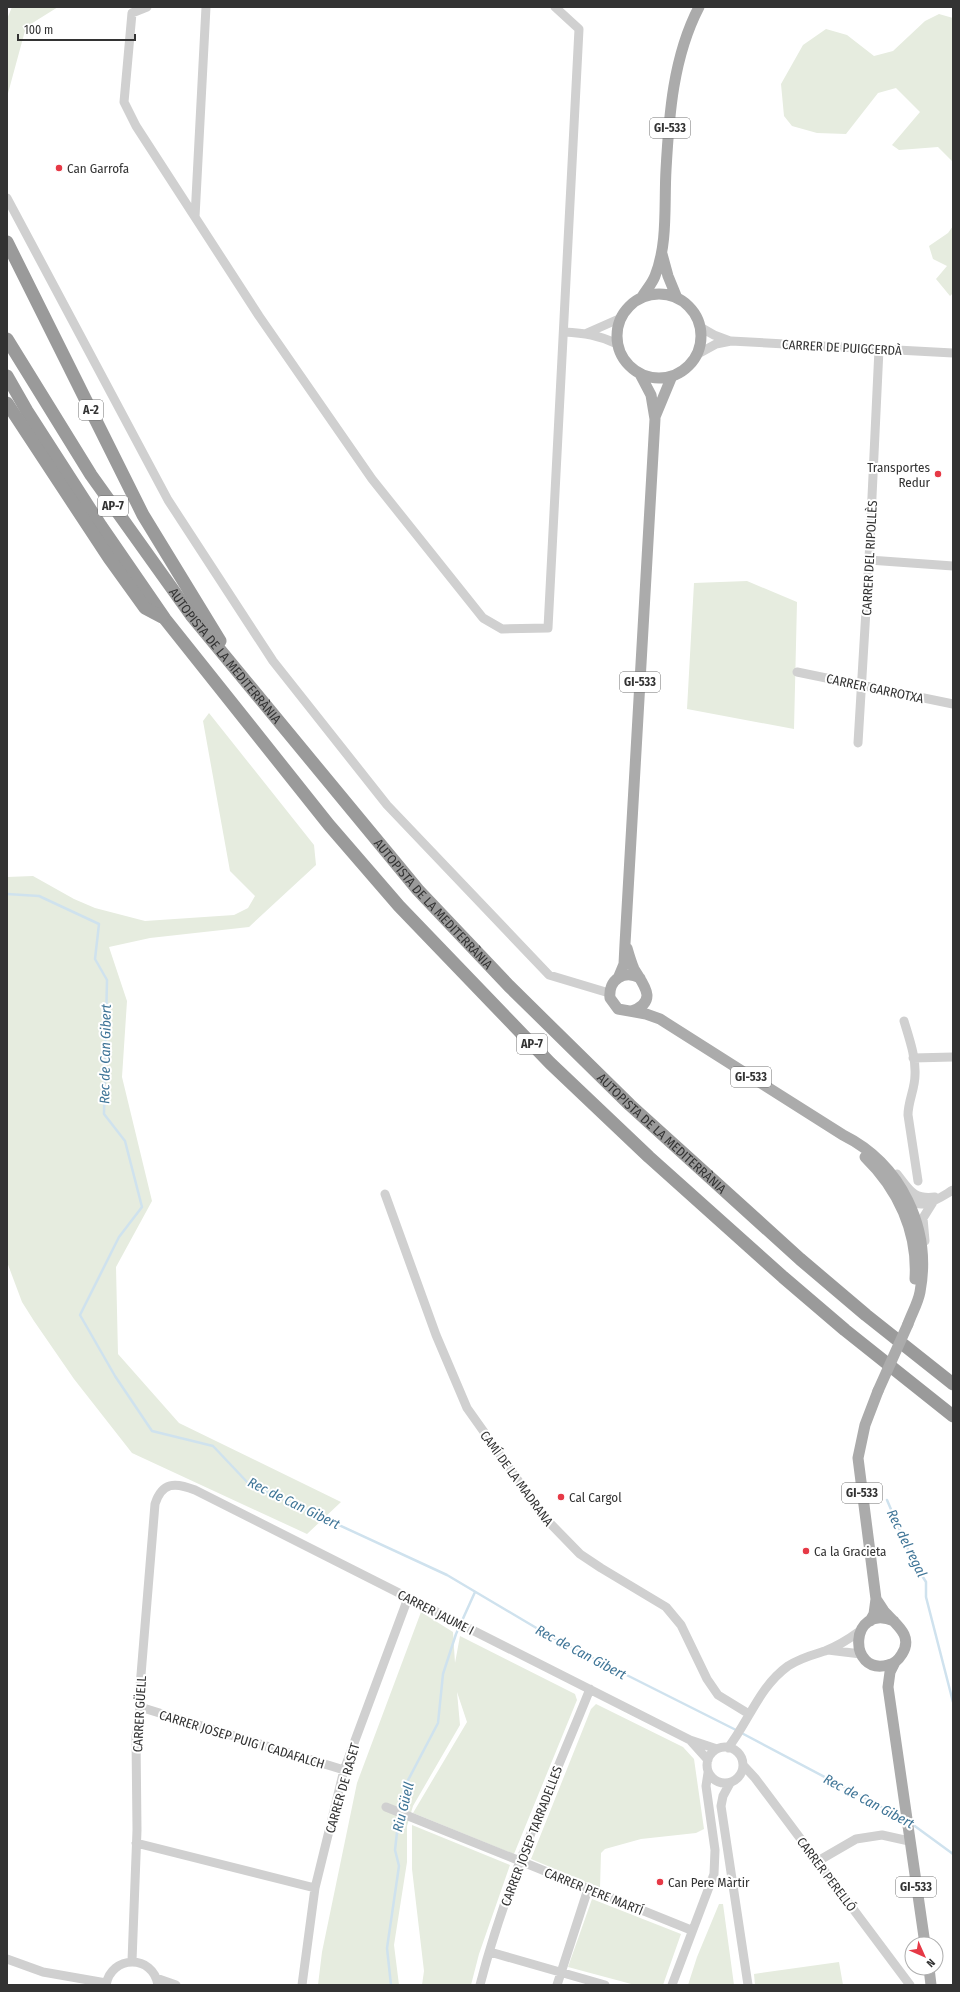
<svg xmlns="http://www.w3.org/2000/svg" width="960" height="1992" viewBox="0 0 960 1992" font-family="'Fira Sans Condensed',sans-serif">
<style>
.green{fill:#e6ecdf}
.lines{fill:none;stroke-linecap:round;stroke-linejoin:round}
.stream{stroke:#cfe2ee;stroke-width:2.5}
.minor{stroke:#d0d0d0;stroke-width:9}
.major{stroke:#ababab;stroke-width:11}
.highway{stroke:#9a9a9a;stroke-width:13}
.major-bridge{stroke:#ababab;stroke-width:11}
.poi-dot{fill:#e63946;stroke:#fff;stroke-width:1.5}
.labels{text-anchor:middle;stroke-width:4;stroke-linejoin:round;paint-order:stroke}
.shield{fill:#fff;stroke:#707070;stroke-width:1}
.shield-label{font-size:12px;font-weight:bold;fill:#333}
.poi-label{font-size:13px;fill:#333;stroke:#fff;text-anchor:start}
.street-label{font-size:13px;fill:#333;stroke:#fff}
.water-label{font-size:14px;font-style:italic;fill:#3f7597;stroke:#fff}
</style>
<rect width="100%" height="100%" fill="#fff"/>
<path class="green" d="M12 7H58L26 27 7 97V19Z
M939 14 953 18V162L938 147 899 150 892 145 920 112 896 88 878 93 846 134 817 133 792 126 784 116 781 84 803 45 826 29 847 35 874 56 893 51 925 21Z
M953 226V293L950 296 936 279 947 266 933 259 929 246 948 233Z
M747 581 797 602 794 729 687 709 694 583Z
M209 713 314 845 316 865 249 927 150 938 109 947 127 1001 122 1077 152 1201 116 1267 118 1354 179 1423 341 1502 307 1534 132 1453 74 1379 34 1321 22 1302 7 1262V877L33 876 74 899 95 908 145 921 234 915 248 908 255 896 230 871 203 721Z
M421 1612 453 1632 455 1663 460 1636 575 1694 577 1700 514 1854 413 1813 467 1722 457 1692 460 1725 413 1806 407 1826V1862L394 1945 399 1985H318L322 1952 357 1783Z
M596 1704 683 1747 694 1759 704 1829 696 1833 641 1839 605 1849 601 1853 600 1888 531 1859 591 1709Z
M412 1825 510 1865 479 1954 471 1985H422L424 1971 412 1869Z
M592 1899 681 1934 663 1985H635L568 1967Z
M719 1904H723L734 1985H688L697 1957Z
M839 1962 843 1985H755L754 1974Z"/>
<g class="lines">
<path class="stream" d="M7 894 39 896 99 924 95 959 107 980 104 1114 125 1141 142 1207 119 1237 80 1315 115 1376 152 1431 213 1446 248 1483 447 1575 555 1639 734 1729 904 1819
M887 1500 913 1561 926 1582V1597L953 1702
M400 1810 405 1786 438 1723 443 1674 456 1634 475 1592
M912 1824 953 1854
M391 1985 387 1948 399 1866 395 1850 399 1815"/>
<path class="minor" d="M147 7 132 13 124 102 136 126 259 316 372 479 483 618 502 629 548 628 579 29 555 7
M7 198 168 500 273 661 387 805 549 975 609 993
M195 217 206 7
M700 327 714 335 730 341
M564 332C584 333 599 335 617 344
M587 333 621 318
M696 355 716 344 731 341 953 353
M869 560 953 566
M797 672 953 704
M858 743 869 560 879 349
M904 1021C909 1038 916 1057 915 1075 915 1089 908 1101 908 1115L918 1181
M913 1058 953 1057
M897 1174C909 1189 913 1200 935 1197
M385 1194 436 1335 467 1408 489 1439 543 1516 580 1554 601 1568 666 1607 681 1625 707 1679 718 1695 749 1714
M903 1198C923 1211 936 1200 953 1190
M925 1241 923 1218 933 1202
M828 1650 861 1654
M140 1707 344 1770
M690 1740 708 1760
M707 1765a18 18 0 1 1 36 0a18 18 0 1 1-36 0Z
M728 1748C749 1721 759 1687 788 1666 800 1658 812 1655 825 1651 838 1646 849 1639 860 1631
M743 1765 755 1778 910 1985
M730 1783 723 1796 721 1806 748 1985
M386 1807 691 1930
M136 1843 315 1888
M818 1861 856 1839 882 1835 909 1841
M490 1952 605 1985
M7 1959 43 1972 106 1983
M132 1961 137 1830 136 1737 140 1707V1687L155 1504C162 1482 175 1482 195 1490L690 1740 717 1749
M156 1978 176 1985
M106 1985C111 1955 153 1954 158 1985
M302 1985 315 1888 344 1770 408 1598
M480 1985C506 1883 551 1786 590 1689
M557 1985 588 1889
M672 1985 714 1874 715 1850 706 1786 708 1773"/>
<path class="major" d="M662 254 668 276 677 298
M617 336a42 42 0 1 1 84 0a42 42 0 1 1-84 0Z
M642 297C646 290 652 284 655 276 668 244 664 205 666 170 669 115 673 57 699 7
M655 417 672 376
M627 948C629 955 631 962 634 969 643 984 659 1001 632 1011
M619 976 624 964 625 944 655 419 651 395 640 374
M640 978C624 969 608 980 610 998L618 1009 646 1014 660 1019 843 1135C901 1164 932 1228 920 1292 918 1303 912 1313 908 1324
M865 1157C898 1189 918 1232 915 1279
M876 1599C879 1603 881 1607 884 1611 895 1624 914 1635 902 1654 899 1659 894 1664 888 1665 847 1676 849 1602 894 1621
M870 1621 874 1614 876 1599 858 1458 865 1425 878 1391
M895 1662 890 1672 888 1687 925 1944
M929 1968 931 1985"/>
<g class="highway">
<path d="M7 242 143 515 220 641"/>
<path id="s1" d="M7 339 91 475 191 615 418 890 509 986 630 1105 800 1259 866 1315 953 1384"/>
<path d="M7 376 27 411 101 526 165 619 329 825 399 906 550 1063 649 1157 783 1277 845 1330 953 1416"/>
<path d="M7 403 109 558 145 608 162 617"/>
</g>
<path class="major-bridge" d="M878 1391 908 1324"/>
</g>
<g class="poi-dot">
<circle cx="59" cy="168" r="4"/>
<circle cx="938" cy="474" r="4"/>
<circle cx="561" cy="1497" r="4"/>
<circle cx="806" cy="1551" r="4"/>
<circle cx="660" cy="1882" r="4"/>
</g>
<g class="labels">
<g class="shield">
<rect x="650" y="118" width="40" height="20" rx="3"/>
<rect x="79" y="400" width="24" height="20" rx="3"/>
<rect x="98" y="496" width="30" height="20" rx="3"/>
<rect x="620" y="672" width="40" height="20" rx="3"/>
<rect x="517" y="1034" width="30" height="20" rx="3"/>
<rect x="731" y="1067" width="40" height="20" rx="3"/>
<rect x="842" y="1483" width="40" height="20" rx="3"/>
<rect x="896" y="1877" width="40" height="20" rx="3"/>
</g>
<g class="shield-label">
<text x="670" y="132">GI-533</text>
<text x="91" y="414">A-2</text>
<text x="113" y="510">AP-7</text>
<text x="640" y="686">GI-533</text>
<text x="532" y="1048">AP-7</text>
<text x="751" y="1081">GI-533</text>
<text x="862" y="1497">GI-533</text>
<text x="916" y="1891">GI-533</text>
</g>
<g class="poi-label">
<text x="67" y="173">Can Garrofa</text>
<text x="930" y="472" text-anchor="end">Transportes<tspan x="930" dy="15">Redur</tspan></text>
<text x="569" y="1502">Cal Cargol</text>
<text x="814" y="1556">Ca la Gracieta</text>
<text x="668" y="1887">Can Pere Màrtir</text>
</g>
<g class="street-label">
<text transform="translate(842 347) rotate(3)" y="5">CARRER DE PUIGCERDÀ</text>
<text transform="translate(869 558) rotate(-87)" y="5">CARRER DEL RIPOLLÈS</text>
<text dy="5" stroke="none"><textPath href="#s1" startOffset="385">AUTOPISTA DE LA MEDITERRÀNIA</textPath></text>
<text transform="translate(875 688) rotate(12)" y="5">CARRER GARROTXA</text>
<text dy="5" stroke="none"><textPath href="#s1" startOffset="709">AUTOPISTA DE LA MEDITERRÀNIA</textPath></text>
<text dy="5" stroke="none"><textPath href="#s1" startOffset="1033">AUTOPISTA DE LA MEDITERRÀNIA</textPath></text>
<text transform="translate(517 1478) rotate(54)" y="5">CAMÍ DE LA MADRANA</text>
<text transform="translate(436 1612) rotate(27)" y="5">CARRER JAUME I</text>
<text transform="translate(139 1714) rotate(-87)" y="5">CARRER GÜELL</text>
<text transform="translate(242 1739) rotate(17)" y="5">CARRER JOSEP PUIG I CADAFALCH</text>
<text transform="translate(342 1788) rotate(-74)" y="5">CARRER DE RASET</text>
<text transform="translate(531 1836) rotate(-69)" y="5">CARRER JOSEP TARRADELLES</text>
<text transform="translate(827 1874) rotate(53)" y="5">CARRER PERELLÓ</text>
<text transform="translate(594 1891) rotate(22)" y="5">CARRER PERE MARTÍ</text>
</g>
<g class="water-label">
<text transform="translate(105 1054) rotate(-89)" y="5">Rec de Can Gibert</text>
<text transform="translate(294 1503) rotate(26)" y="5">Rec de Can Gibert</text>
<text transform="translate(907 1543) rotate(64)" y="5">Rec del regal</text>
<text transform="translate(581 1652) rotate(28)" y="5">Rec de Can Gibert</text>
<text transform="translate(869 1801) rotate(28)" y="5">Rec de Can Gibert</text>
<text transform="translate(403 1807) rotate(-76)" y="5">Riu Güell</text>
</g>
</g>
<rect width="960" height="1992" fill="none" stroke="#333333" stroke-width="16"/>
<g transform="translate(924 1956) rotate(135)"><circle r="19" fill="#ffffff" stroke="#adadad"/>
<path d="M0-3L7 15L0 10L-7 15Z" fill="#e63946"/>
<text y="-6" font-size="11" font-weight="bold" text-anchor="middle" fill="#333333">N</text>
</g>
<path d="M18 34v6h117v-6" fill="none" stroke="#333333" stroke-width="2"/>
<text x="24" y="34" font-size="12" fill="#333333" stroke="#ffffff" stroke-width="3" paint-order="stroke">100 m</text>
</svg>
